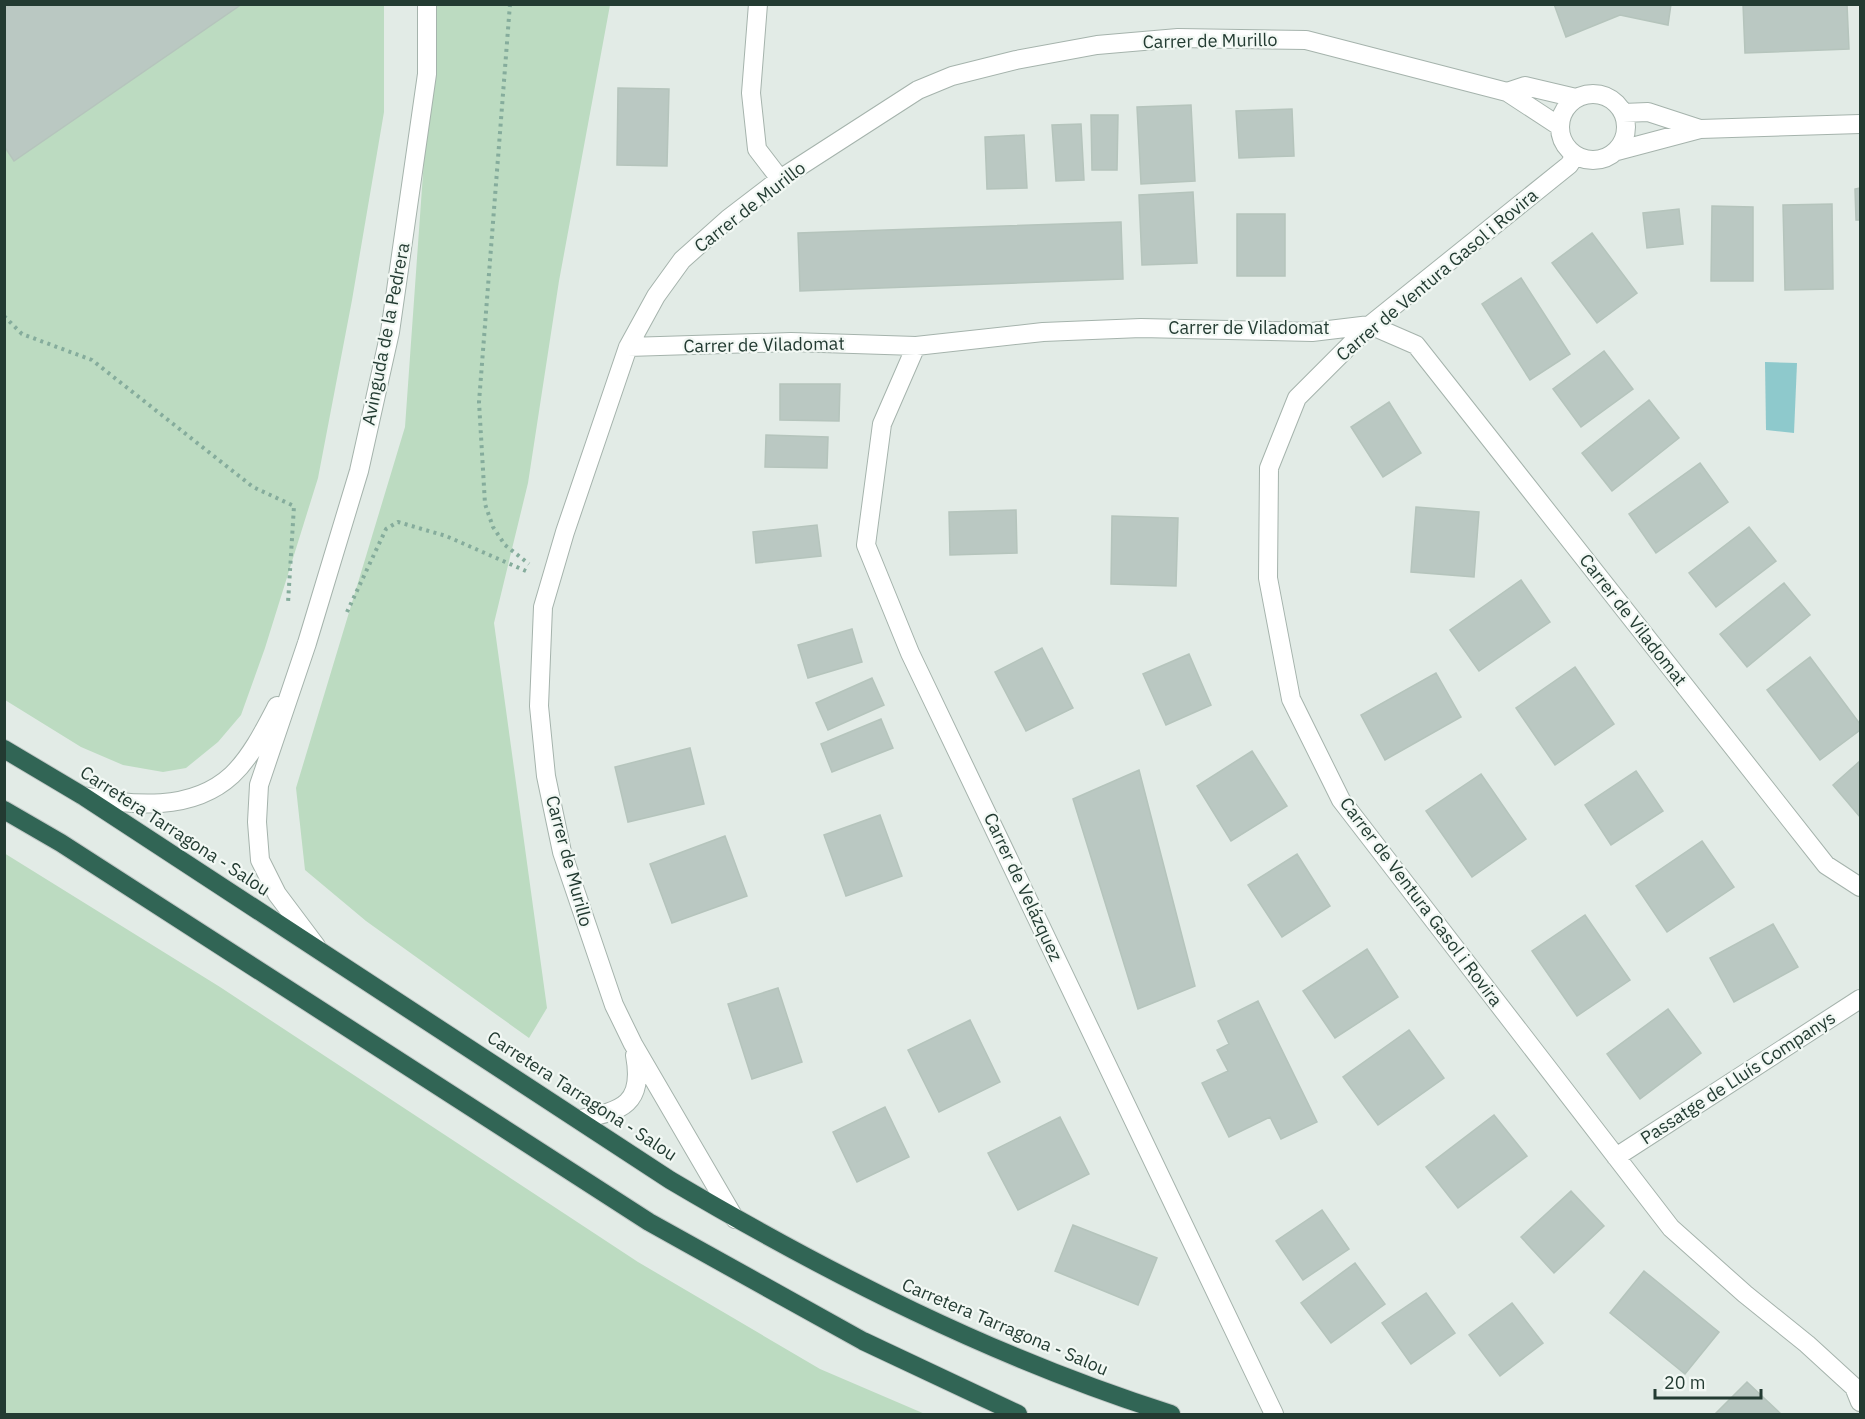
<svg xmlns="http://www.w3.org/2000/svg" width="1865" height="1419" viewBox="0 0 1865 1419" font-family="'IBM Plex Sans',sans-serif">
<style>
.green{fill:#bcdbc1}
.water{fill:#8ec9cc}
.building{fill:#bac8c2;stroke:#b5c4bc;stroke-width:1.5}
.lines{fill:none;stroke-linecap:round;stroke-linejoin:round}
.minor-casing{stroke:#a5b3ac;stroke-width:20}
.highway-casing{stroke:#c1c8c6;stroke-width:20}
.path{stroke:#85ac9c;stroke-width:4;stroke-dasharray:3 4.5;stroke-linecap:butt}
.minor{stroke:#fff;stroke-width:18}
.highway{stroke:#316555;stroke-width:18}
.labels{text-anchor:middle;stroke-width:4.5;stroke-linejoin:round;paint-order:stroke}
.street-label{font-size:18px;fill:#233b32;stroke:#f2f8f4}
</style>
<rect width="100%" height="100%" fill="#e2ebe6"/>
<path class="green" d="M4 5H384V112L352 300 318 478 265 648 241 715 218 742 186 768 163 772 123 765 81 747 5 700Z
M435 5H610L559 281 528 483 494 623 547 1008 529 1038 366 921 305 870 296 788 405 427Z
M4 853 220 987 638 1262 820 1369 925 1414H5Z"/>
<path class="water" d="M1765 362 1797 363 1794 433 1766 430Z"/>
<path class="building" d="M4 4H242L14 161 4 146Z
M1554 4H1671L1668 25 1620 15 1566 37Z
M1743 4H1847L1849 49 1745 53Z
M618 88 669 89 667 166 617 165Z
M1191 105 1195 181 1141 184 1137 107Z
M1292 109 1294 156 1239 158 1236 111Z
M1091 115H1118L1117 170H1092Z
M1081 124 1084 180 1056 181 1052 125Z
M1024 135 1027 188 987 189 985 137Z
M1860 188V220H1856L1855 189Z
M1193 192 1197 263 1142 265 1139 195Z
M1832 204 1833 289 1785 290 1783 205Z
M1712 206 1753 207V281H1711Z
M1679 209 1683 244 1647 248 1643 213Z
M1237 214H1285V276H1237Z
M1121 222 1123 279 800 291 798 233Z
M1592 233 1637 293 1597 323 1552 263Z
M1521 278 1570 354 1530 380 1482 304Z
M1604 351 1633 389 1581 427 1553 389Z
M780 384H840L839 421 780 420Z
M1649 400 1679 438 1612 491 1582 453Z
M1389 402 1421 453 1383 477 1351 427Z
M766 435 828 437 827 468 765 467Z
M1700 463 1728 502 1656 553 1629 514Z
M1416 507 1479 512 1474 577 1411 572Z
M1016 510 1017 553 950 555 949 512Z
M1112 516 1178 518 1176 586 1111 584Z
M817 525 821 556 756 563 753 532Z
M1749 527 1776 561 1716 607 1689 573Z
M1521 580 1550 622 1479 671 1450 630Z
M1784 583 1810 615 1747 667 1720 634Z
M852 629 862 662 808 678 798 645Z
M1042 648 1073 708 1026 731 995 672Z
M1189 654 1211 705 1166 725 1143 674Z
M1810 657 1860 724V730L1820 760 1767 690Z
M1575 667 1614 724 1555 765 1516 708Z
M1436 673 1461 717 1385 760 1361 715Z
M872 678 884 705 828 730 816 703Z
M881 719 893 748 832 772 821 744Z
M690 748 704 804 628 822 615 767Z
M1252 751 1287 806 1231 841 1197 786Z
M1860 761V817L1833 785Z
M1139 770 1195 986 1138 1009 1073 799Z
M1636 771 1663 811 1611 845 1585 805Z
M1481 774 1526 839 1472 877 1426 811Z
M880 815 902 876 846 896 824 835Z
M725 836 747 896 672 923 650 864Z
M1702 841 1734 887 1667 932 1636 886Z
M1297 854 1330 906 1282 937 1248 885Z
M1585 915 1630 980 1577 1016 1532 951Z
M1773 924 1798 967 1734 1002 1710 958Z
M1367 949 1398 997 1335 1038 1303 991Z
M778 988 802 1062 752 1079 728 1004Z
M1258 1001 1317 1122 1281 1139 1270 1117 1229 1137 1202 1083 1228 1071 1217 1050 1229 1044 1218 1021Z
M1668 1009 1701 1053 1640 1099 1607 1054Z
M970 1020 1000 1082 939 1112 908 1050Z
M1409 1030 1444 1078 1378 1125 1343 1077Z
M885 1107 909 1157 857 1182 833 1132Z
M1494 1115 1527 1156 1458 1208 1426 1167Z
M1060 1117 1089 1174 1018 1210 988 1153Z
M1571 1191 1604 1226 1554 1273 1521 1237Z
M1322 1210 1349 1249 1303 1280 1276 1241Z
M1073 1225 1157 1258 1138 1305 1055 1271Z
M1355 1263 1385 1304 1331 1343 1301 1303Z
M1644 1271 1719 1332 1685 1374 1610 1313Z
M1426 1293 1455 1333 1411 1364 1382 1323Z
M1512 1303 1543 1343 1500 1376 1469 1335Z
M1747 1382 1781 1414H1715Z"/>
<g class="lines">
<g class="minor-casing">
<path id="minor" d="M758 4 751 93 757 149 780 179
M1507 92 1525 86 1576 98
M1560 127a33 33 0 1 1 66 0a33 33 0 1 1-66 0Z
M1623 113 1648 112 1700 129
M1617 151 1700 129 1860 124
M1575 156 1569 165 1370 325 1297 398 1269 468 1268 578 1291 699 1341 800 1671 1228 1745 1294 1807 1344 1854 1387 1860 1402
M916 346 882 424 866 545 910 653 1274 1414
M628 347 791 342 916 346 1043 332 1141 328 1312 332 1370 325 1416 345 1826 865 1860 887
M83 796C132 806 192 812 232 775 251 757 265 729 277 706
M316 946 277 894 260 860 257 822 259 785 307 643 359 471 390 332 427 74V4
M580 1119C623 1111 644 1104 635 1055
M1616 1157 1860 999
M735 1219 633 1044 614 1005 562 852 546 776 539 706 543 607 565 532 628 347 656 296 682 260 728 219 780 179 918 90 952 76 1016 60 1097 45 1178 38 1306 40 1507 92 1559 126"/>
</g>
<g class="highway-casing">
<path id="highway" d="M4 749 83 796 670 1180C829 1274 994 1358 1171 1414
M4 810 61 843 649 1222 863 1341 1018 1414"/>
</g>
<path class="path" d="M510 4 479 402 485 504 493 527 505 545 529 564
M4 316 22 334 92 360 253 487 294 506 288 603
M347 612 386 529 398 522 446 536 526 571"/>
<use href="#minor" class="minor"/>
<use href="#highway" class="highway"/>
</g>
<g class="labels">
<g class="street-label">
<text transform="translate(1210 41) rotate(-1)" y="6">Carrer de Murillo</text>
<text transform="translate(750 207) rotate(-38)" y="6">Carrer de Murillo</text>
<text transform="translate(1437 275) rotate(-40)" y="6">Carrer de Ventura Gasol i Rovira</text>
<text x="1249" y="334">Carrer de Viladomat</text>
<text transform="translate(386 334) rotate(-79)" y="6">Avinguda de la Pedrera</text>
<text transform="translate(764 345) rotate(-1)" y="6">Carrer de Viladomat</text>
<text transform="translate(1633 620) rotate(52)" y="6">Carrer de Viladomat</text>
<text transform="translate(175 831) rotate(33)" y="6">Carretera Tarragona - Salou</text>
<text transform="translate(569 861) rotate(75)" y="6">Carrer de Murillo</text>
<text transform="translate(1023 887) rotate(65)" y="6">Carrer de Velázquez</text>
<text transform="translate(1421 902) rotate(53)" y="6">Carrer de Ventura Gasol i Rovira</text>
<text transform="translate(1738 1078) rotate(-33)" y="6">Passatge de Lluís Companys</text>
<text transform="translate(582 1096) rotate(33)" y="6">Carretera Tarragona - Salou</text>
<text transform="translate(1005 1327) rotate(23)" y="6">Carretera Tarragona - Salou</text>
</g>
</g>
<rect width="1865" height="1419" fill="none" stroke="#233b32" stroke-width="12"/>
<path d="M1655 1389v9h106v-9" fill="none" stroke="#233b32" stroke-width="3"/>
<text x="1664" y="1389" font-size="18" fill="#233b32" stroke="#f2f8f4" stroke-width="4.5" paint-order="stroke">20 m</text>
</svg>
